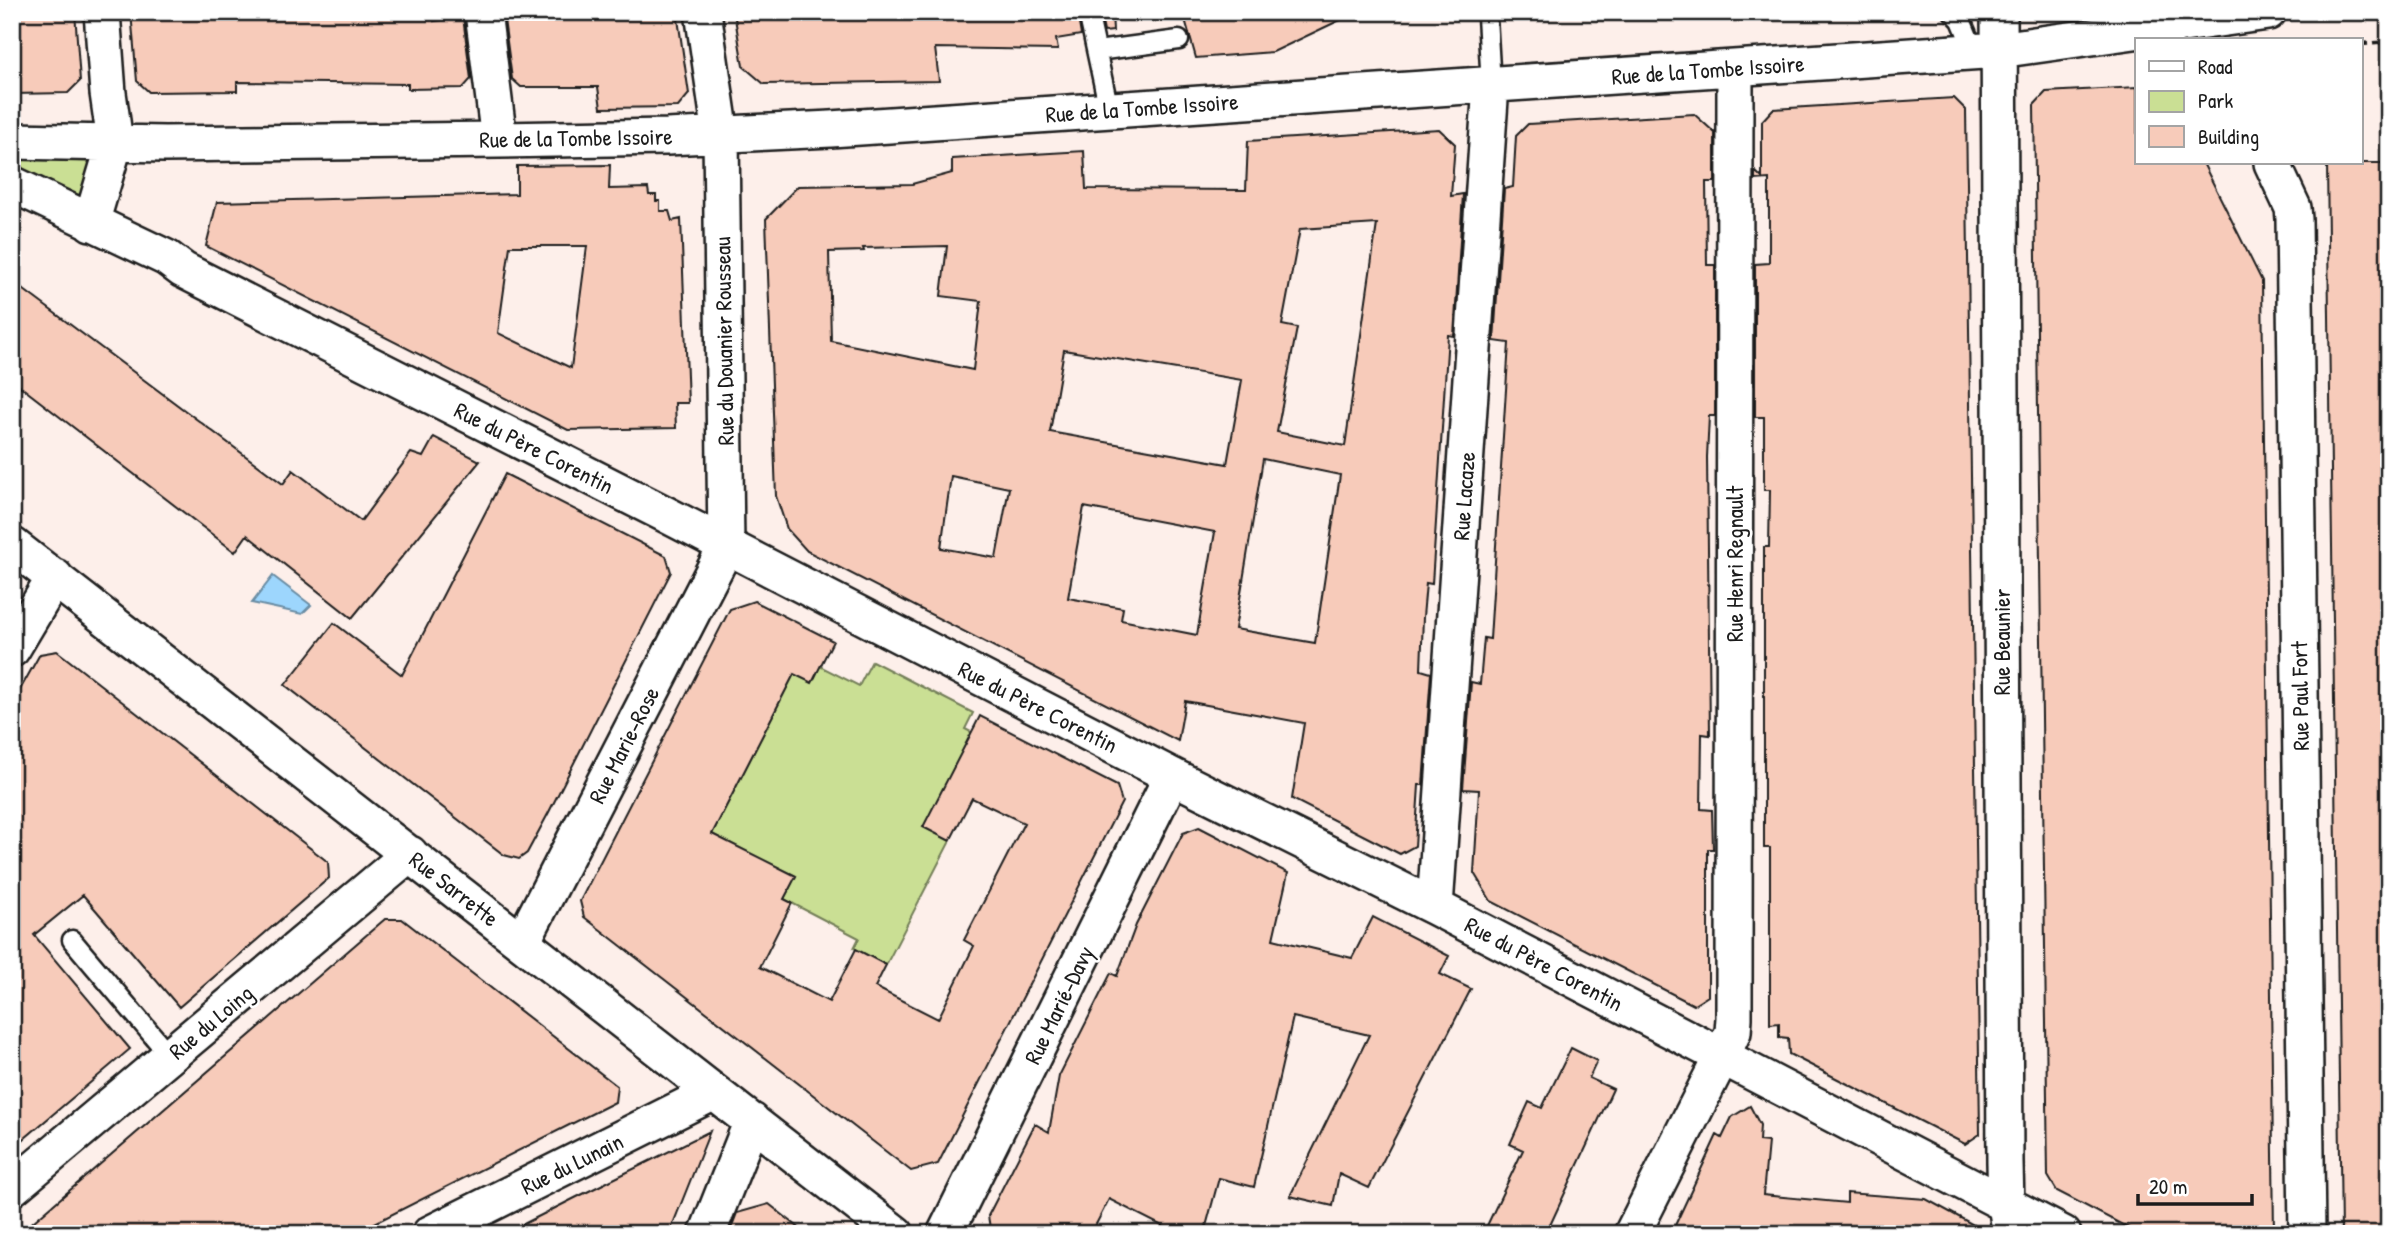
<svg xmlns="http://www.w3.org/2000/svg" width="2401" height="1246" viewBox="0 0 2401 1246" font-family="'Patrick Hand',sans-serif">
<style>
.green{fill:#cadf94;stroke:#737e58;stroke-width:2}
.water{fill:#9dd6fd;stroke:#698ca3;stroke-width:2}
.building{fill:#f7cbba;stroke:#1c1c1c;stroke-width:2;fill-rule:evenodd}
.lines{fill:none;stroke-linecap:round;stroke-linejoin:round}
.lane-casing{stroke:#1c1c1c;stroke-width:23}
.street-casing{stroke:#1c1c1c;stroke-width:40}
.path{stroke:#1c1c1c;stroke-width:4.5;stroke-dasharray:7 5;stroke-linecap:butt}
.lane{stroke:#fff;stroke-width:18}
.street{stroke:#fff;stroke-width:35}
.labels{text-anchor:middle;stroke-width:5;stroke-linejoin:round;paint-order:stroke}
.street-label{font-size:23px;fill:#1c1c1c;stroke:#fff}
</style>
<rect width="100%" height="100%" fill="#fdefea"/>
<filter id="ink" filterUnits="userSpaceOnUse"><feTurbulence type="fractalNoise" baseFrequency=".0143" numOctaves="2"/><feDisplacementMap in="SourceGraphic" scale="14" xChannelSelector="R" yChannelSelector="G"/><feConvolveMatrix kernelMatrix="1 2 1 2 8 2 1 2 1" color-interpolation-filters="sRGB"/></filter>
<g filter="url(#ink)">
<path class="green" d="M96 152 79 204 12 170V154Z
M872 661 973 713 965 729 977 735 924 827 950 841 886 965 854 948 859 938 784 899 796 876 712 834 794 674 812 683 820 666 859 686Z"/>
<path class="water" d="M273 576 311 605 302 614 252 603Z"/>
<path class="building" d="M12 12H75L80 81 68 93 12 94Z
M131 12H433L434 21 463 17 471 79 463 88 408 89V84L237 82V91L149 92 137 81Z
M503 12H677L689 94 678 107 601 108 598 87H521L512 79Z
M734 12H1077L1081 35 1056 39 1058 50 935 48 939 81 764 84 743 66Z
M1100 12H1112L1113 31 1104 32Z
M1183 12H1357L1273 52 1196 58Z
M2137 87V163H2203L2262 281 2274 1234H2140L2057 1191 2048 1176 2034 105 2046 92Z
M1954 98 1966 110 1980 1134 1965 1144 1789 1054 1788 1038 1779 1037V1023L1770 1024V848H1764V547H1769L1770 490H1764V417H1755V264L1769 263V179L1755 180V171L1762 178V121L1773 109Z
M1694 114 1715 133V182H1706L1707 265H1715V416H1709L1707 457 1710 735 1702 734 1701 809 1712 810 1713 849H1708V996L1694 1005 1491 901 1474 873 1479 790 1463 789 1471 682 1480 684 1484 638 1490 639 1509 343 1494 341 1504 189 1513 187 1516 136 1528 124Z
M1439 129 1455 144 1451 196 1463 194 1454 336 1448 335 1432 584 1426 583 1423 617 1421 670 1431 673 1423 785H1419L1415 846 1400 854 1292 799 1304 723 1185 701 1178 741 807 551 787 529 776 496 766 219 798 186 912 184 952 173V159L1084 151 1086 189 1246 190 1248 141ZM1377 224 1345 446 1277 432 1297 328 1282 325 1300 229ZM947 246 941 296 981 301 973 370 831 341 829 252 864 251 863 248ZM1064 350 1242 380 1227 464 1050 432ZM1263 459 1340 475 1315 643 1235 629ZM951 476 1009 488 996 558 941 548ZM1084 507 1215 532 1197 635 1121 620 1123 608 1068 598Z
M2327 163H2389V708L2385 709 2386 805H2389V1234H2341Z
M610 165 609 189 648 188 649 195H656V201H660V211H669L672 221 681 219 688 403H675L676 428 568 430 206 246 217 202 517 194V166ZM510 246H587L571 368 498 333Z
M12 281 283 484 293 470 361 521 411 453 423 457 434 437 480 461 352 618 247 535 235 552 12 380Z
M505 474 666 556 671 572 548 814 527 853 519 859 504 855 285 685 334 623 402 675Z
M754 601 833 641 812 683 794 674 712 834 796 876 784 899 792 903 760 967 829 1002 856 949 886 965 875 987 938 1019 974 946 964 940 1024 823 972 798 950 841 923 827 980 716 1117 786 1122 802 938 1164 911 1171 584 917 580 901 730 609Z
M57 651 328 862 329 878 179 1007 83 895 34 935 130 1049 12 1149V704L40 654Z
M1199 827 1288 873 1273 939 1352 958 1373 917 1449 956 1440 974 1471 989 1369 1188 1339 1174 1333 1206 1290 1196 1369 1035 1293 1017 1254 1187 1219 1178 1204 1234H1178L1109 1199 1091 1234H991L988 1216 1035 1124 1049 1132 1059 1076 1111 973 1117 976 1136 925 1183 833Z
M385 919H402L617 1086 615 1102 353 1234H19Z
M1571 1048 1597 1061 1589 1078 1613 1089 1546 1234H1483L1523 1150 1510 1144 1529 1102 1542 1108Z
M1750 1106 1760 1125 1759 1141 1768 1142 1763 1195 1847 1203V1193L1926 1199 1990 1234H1671L1717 1135 1722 1138 1732 1117Z
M710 1131 669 1234H504L575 1198Z
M769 1204 807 1234H729L737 1213Z"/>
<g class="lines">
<g class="lane-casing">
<path id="lane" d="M1088 12 1109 110
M1489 12 1487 17 1491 85
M1953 12 1961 20 1974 51
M1097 51 1179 40
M72 940 170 1056"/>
</g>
<g class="street-casing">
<path id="street" d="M483 12 499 140
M1999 12 2005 1163 2006 1205 2009 1223
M12 141 165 144 499 140 667 137 831 129 1999 50 2268 12
M2272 163 2293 208 2294 219 2307 1234
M12 184 167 258 183 270 665 514 1172 776 1435 907 2063 1234
M91 223 115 142 108 93 102 12
M12 545 896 1234
M12 649 55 577
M1435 907 1491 85
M522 942 726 547 721 135 703 12
M12 1188 410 854
M430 1234 714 1092
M707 1234 752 1121
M945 1234 1172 776
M1632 1234 1722 1056 1733 1032 1734 1018 1735 68"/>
</g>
<path class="path" d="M2361 44 2389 42"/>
<use href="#lane" class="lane"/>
<use href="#street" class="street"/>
</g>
</g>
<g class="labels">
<g class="street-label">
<text transform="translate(1708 70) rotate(-4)" y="8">Rue de la Tombe Issoire</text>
<text transform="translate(1142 108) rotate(-4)" y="8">Rue de la Tombe Issoire</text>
<text transform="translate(576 138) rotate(-1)" y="8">Rue de la Tombe Issoire</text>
<text transform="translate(724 341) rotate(-91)" y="8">Rue du Douanier Rousseau</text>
<text transform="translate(534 448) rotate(27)" y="8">Rue du Père Corentin</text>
<text transform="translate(1464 496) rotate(-86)" y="8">Rue Lacaze</text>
<text transform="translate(1735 564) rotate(-90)" y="8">Rue Henri Regnault</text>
<text transform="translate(2002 642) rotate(-90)" y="8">Rue Beaunier</text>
<text transform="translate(2300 696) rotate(-91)" y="8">Rue Paul Fort</text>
<text transform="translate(1038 707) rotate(27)" y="8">Rue du Père Corentin</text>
<text transform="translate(624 745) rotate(-63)" y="8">Rue Marie-Rose</text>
<text transform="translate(454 889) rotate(38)" y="8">Rue Sarrette</text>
<text transform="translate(1544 964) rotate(28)" y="8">Rue du Père Corentin</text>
<text transform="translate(1059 1005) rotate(-64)" y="8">Rue Marié-Davy</text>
<text transform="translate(211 1022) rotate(-40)" y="8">Rue du Loing</text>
<text transform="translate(572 1164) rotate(-26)" y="8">Rue du Lunain</text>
</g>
</g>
<rect width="2401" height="1246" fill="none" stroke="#fff" stroke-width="42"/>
<rect x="21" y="21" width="2359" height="1204" fill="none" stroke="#1c1c1c" stroke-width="2.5" filter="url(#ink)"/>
<rect x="2135" y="38" width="228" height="126" fill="#ffffff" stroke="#a4a4a4" stroke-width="2"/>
<rect x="2149" y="61" width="35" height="10" fill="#ffffff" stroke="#a4a4a4" stroke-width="2"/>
<text x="2198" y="74" font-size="21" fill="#1c1c1c">Road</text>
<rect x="2149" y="91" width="35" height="21" fill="#cadf94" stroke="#a4a4a4" stroke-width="2"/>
<text x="2198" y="108" font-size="21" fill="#1c1c1c">Park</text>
<rect x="2149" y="126" width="35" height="21" fill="#f7cbba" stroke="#a4a4a4" stroke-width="2"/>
<text x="2198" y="144" font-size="21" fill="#1c1c1c">Building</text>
<path d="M2138 1194v10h114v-10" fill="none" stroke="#1c1c1c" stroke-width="3.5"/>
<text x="2149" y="1194" font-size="21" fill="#1c1c1c" stroke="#ffffff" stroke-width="5" paint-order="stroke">20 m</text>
</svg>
